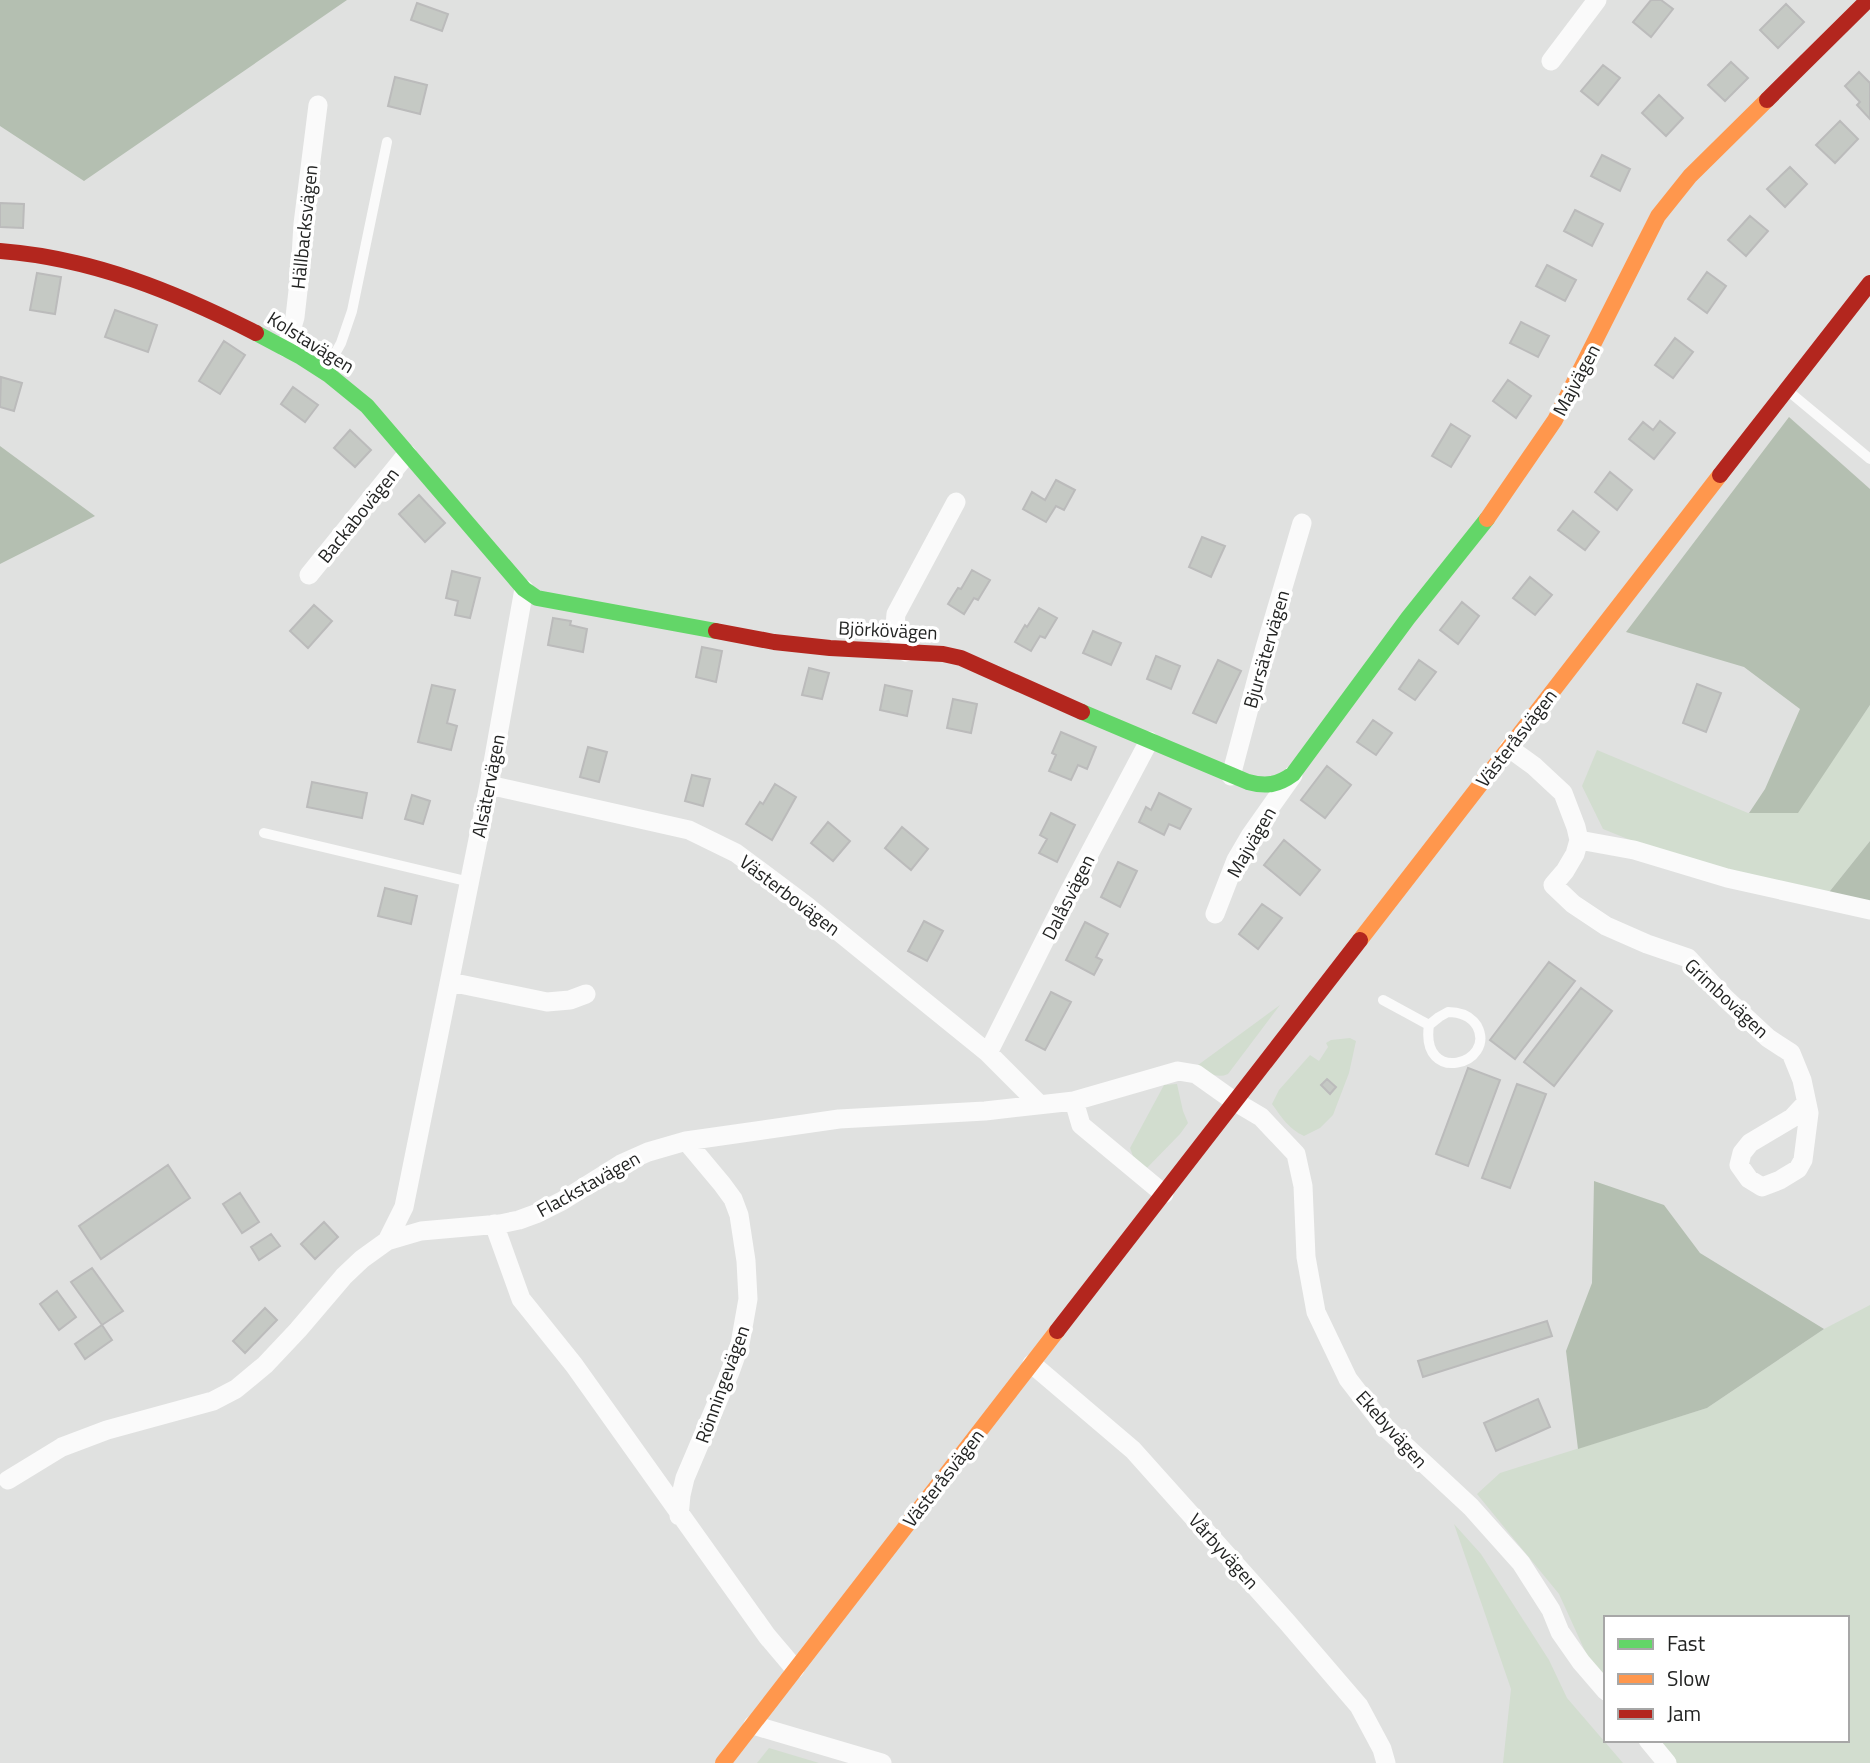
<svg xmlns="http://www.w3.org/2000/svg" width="1870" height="1763" viewBox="0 0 1870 1763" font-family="'Titillium Web',sans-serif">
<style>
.green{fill:#d2ddcf}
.forest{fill:#b4bfb1}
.building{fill:#c5c9c4;stroke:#bbb;stroke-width:2}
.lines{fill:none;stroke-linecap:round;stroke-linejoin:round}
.lane{stroke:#fafafa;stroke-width:10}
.street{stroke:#fafafa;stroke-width:19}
.fast{stroke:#63d668;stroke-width:16}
.slow{stroke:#ff974d;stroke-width:16}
.jam{stroke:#b3261e;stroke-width:16}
.labels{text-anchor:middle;stroke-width:7;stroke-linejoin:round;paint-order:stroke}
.street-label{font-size:19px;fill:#232423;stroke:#fff}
</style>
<rect width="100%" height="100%" fill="#e0e1e0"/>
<path class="green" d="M1870 705V841L1826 896 1655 850 1603 829 1582 786 1597 750 1748 813H1797Z
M1280 1005 1228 1074C1217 1079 1207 1073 1198 1065Z
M1350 1038 1356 1041 1349 1073 1333 1115 1320 1128 1304 1136C1289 1129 1282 1118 1272 1104L1279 1090 1310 1055 1319 1061 1328 1047 1326 1043 1331 1040Z
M1177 1084 1183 1111 1188 1123 1180 1134 1145 1170H1138L1130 1148 1164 1085Z
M1870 1305V1763H1677L1656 1740H1847V1618H1606V1682L1590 1662 1559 1594 1477 1494 1500 1473 1707 1408 1824 1329Z
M1454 1524 1481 1554 1549 1660 1567 1698 1623 1763H1503L1511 1689Z
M769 1748 819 1763H757Z"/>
<path class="forest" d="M0 0H347L84 181 0 126Z
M1789 417 1870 489V705L1798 813H1749L1765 789 1800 709 1744 667 1626 632Z
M0 446 95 516 0 564Z
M1870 841V906L1826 896Z
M1594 1181 1664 1205 1700 1253 1824 1329 1707 1408 1578 1449 1566 1351 1592 1283Z"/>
<path class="building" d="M1651 0H1661L1673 9 1651 37 1633 22Z
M417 3 448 14 442 31 411 20Z
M1786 4 1804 22 1778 48 1760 30Z
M1731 62 1748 78 1725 101 1708 85Z
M1603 65 1620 78 1598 105 1581 91Z
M1859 72 1870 83V119L1857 105 1860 102 1845 86Z
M395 77 427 85 420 114 388 106Z
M1659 95 1683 118 1666 136 1642 113Z
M1840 121 1858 139 1835 163 1816 145Z
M1602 155 1630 169 1620 191 1591 176Z
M1790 167 1807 184 1785 207 1767 189Z
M0 203 24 204 23 228 0 227Z
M1575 210 1603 224 1592 246 1564 231Z
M1750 216 1768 231 1746 256 1728 240Z
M1547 265 1576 280 1565 301 1536 286Z
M1707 272 1726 286 1707 313 1688 299Z
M37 273 61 277 55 314 30 310Z
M115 310 157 325 148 352 105 337Z
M1521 322 1549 336 1538 357 1510 343Z
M1675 338 1693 352 1673 378 1655 365Z
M224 341 245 355 220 394 199 381Z
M1 377 22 383 14 411 0 407Z
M1508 380 1531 396 1516 418 1493 401Z
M293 387 318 405 305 422 281 404Z
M1660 421 1675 433 1654 459 1629 439 1643 422 1653 430Z
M1451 424 1470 436 1451 467 1432 456Z
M350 430 371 450 355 467 334 448Z
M1610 472 1632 490 1617 510 1595 492Z
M1056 480 1075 490 1064 510 1056 506 1046 522 1023 509 1032 492 1045 500Z
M419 495 445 523 425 542 399 514Z
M1573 511 1599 532 1585 550 1558 530Z
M1202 537 1225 546 1211 577 1189 567Z
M972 570 990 580 978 600 974 598 964 614 948 604 958 588 961 589Z
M452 571 480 578 470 618 455 615 458 601 446 598Z
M1530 577 1552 595 1535 615 1513 598Z
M1462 602 1479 616 1458 644 1440 630Z
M314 605 332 621 308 648 290 631Z
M1039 608 1057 618 1045 638 1040 636 1031 651 1015 642 1025 625 1027 627Z
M553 618 571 621 570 625 587 629 583 652 548 645Z
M1093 631 1121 643 1111 665 1083 653Z
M702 647 722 651 716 682 696 677Z
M1156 656 1180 666 1171 689 1147 679Z
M1218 660 1241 671 1216 723 1193 713Z
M1419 660 1436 672 1415 700 1399 689Z
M809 668 829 673 822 699 802 695Z
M1697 684 1721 693 1706 732 1683 723Z
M432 685 455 690 447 723 457 726 451 750 418 742Z
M885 685 912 691 907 716 880 710Z
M953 699 977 704 971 733 947 728Z
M1373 720 1392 733 1376 755 1357 742Z
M1061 732 1096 747 1087 769 1078 765 1071 780 1049 771 1056 755 1052 753Z
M588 747 607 752 599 782 580 777Z
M1327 766 1351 785 1325 818 1301 800Z
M692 775 710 779 703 806 685 801Z
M312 782 367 793 362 818 307 807Z
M775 784 796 797 772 840 746 824 760 802 763 804Z
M1159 793 1191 809 1180 829 1169 824 1164 835 1139 822 1146 807 1151 810Z
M412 795 430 801 423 824 405 819Z
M1051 813 1075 825 1057 862 1039 853 1047 839 1040 835Z
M828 822 850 841 833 861 811 843Z
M902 827 928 849 911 870 885 848Z
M1284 840 1320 870 1300 895 1264 865Z
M1118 862 1137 871 1120 907 1101 897Z
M385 888 417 896 411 924 378 916Z
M1262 904 1282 918 1258 949 1239 934Z
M924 921 943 931 927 961 908 951Z
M1085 922 1108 934 1096 957 1102 960 1094 975 1066 960Z
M1549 962 1575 981 1515 1059 1490 1040Z
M1581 988 1612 1011 1554 1086 1524 1062Z
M1051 992 1071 1002 1045 1050 1026 1040Z
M1468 1068 1500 1080 1468 1166 1436 1154Z
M1327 1079 1336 1087 1330 1094 1321 1085Z
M1517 1084 1546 1094 1510 1188 1482 1178Z
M168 1165 190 1198 101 1259 79 1226Z
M240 1193 259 1222 242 1233 223 1204Z
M324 1222 338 1237 315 1259 301 1244Z
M271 1234 280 1246 259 1260 251 1247Z
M92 1268 123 1311 102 1325 71 1282Z
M57 1291 76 1317 59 1330 40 1304Z
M265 1308 277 1320 245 1353 233 1341Z
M1547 1321 1552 1336 1423 1377 1418 1361Z
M102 1325 112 1340 85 1359 75 1344Z
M1538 1399 1550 1427 1496 1451 1484 1423Z"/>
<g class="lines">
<path class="lane" d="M325 372 341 343 352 311 387 142
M1787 390 1870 459
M264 833 470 882
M1383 1000 1429 1025
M1448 1012C1460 1012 1470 1015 1477 1026 1497 1064 1420 1086 1429 1025L1439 1017Z"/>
<path class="street" d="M1551 61 1597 0
M286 348 295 317 300 273 303 224 318 105
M309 575 407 454
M906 652C898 639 894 629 896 614L956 502
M1509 748 1534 766 1563 793 1576 827 1579 840 1575 854 1565 871 1553 885 1573 904 1606 926 1647 944 1688 958 1725 998 1768 1038 1791 1053 1802 1080 1809 1113 1803 1160 1798 1169 1780 1180 1762 1187 1749 1179 1739 1165 1742 1153 1750 1143 1792 1118 1806 1103
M1231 776 1265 648 1302 523
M489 785 689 830 736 853 807 906 988 1053 1039 1104
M1579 840 1634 850 1727 878 1870 910
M1215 914 1236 860 1250 836 1293 775
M450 982 547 1002 570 1000 586 994
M988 1053 1069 892 1149 741
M1074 1101 1081 1125 1164 1194
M494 1224 521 1299 574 1365 767 1636 795 1669
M387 1241 404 1207 489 785 524 589
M1032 1364 1133 1450 1287 1622 1359 1706 1382 1749 1386 1763
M8 1480 62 1447 107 1430 213 1401 236 1389 265 1365 298 1330 344 1276 362 1259 387 1241 421 1231 500 1224 519 1220 538 1213 562 1201 621 1164 648 1152 686 1141 839 1119 985 1111 1074 1101 1178 1071 1196 1074 1234 1101 1261 1117 1296 1154 1303 1186 1306 1257 1316 1312 1348 1379 1385 1427 1471 1507 1521 1563 1551 1610 1560 1632 1581 1662 1606 1691
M679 1516 681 1495 685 1478 730 1372 740 1344 748 1299 746 1261 739 1215 733 1199 722 1184 686 1141
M753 1725 882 1763
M1648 1740 1667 1763"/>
<path class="fast" d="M256 333 301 357 329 375 367 406 524 589 537 598 716 631
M1082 712 1248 782C1266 787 1278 785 1293 774L1408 618 1487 519"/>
<path class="slow" d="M1487 519 1555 420 1658 216 1690 176 1767 100
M1360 940 1720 475
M723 1763 1057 1331"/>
<path class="jam" d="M1767 100 1868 0
M0 251C92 258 175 292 256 333
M1720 475 1870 283
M716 631 774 642 830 648 943 654 961 658 1082 712
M1057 1331 1360 940"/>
</g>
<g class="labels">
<g class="street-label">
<text transform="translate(304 227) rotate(-84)" y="7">Hällbacksvägen</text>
<text transform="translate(311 342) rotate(32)" y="7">Kolstavägen</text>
<text transform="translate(1576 380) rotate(-62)" y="7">Majvägen</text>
<text transform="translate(358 515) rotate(-51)" y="7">Backabovägen</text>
<text transform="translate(888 630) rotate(3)" y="7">Björkövägen</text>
<text transform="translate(1266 649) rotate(-74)" y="7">Bjursätervägen</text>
<text transform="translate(1516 738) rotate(-52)" y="7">Västeråsvägen</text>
<text transform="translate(488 786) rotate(-79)" y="7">Alsätervägen</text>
<text transform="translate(1251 842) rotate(-60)" y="7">Majvägen</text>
<text transform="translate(790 895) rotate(37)" y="7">Västerbovägen</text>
<text transform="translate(1068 897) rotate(-63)" y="7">Dalåsvägen</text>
<text transform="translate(1727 998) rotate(43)" y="7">Grimbovägen</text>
<text transform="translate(588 1184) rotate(-29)" y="7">Flackstavägen</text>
<text transform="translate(722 1384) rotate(-70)" y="7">Rönningevägen</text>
<text transform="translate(1392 1429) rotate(48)" y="7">Ekebyvägen</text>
<text transform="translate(943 1478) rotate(-52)" y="7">Västeråsvägen</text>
<text transform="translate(1224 1551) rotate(48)" y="7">Vårbyvägen</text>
</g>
</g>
<rect x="1604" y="1616" width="245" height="126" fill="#ffffff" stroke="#a7a7a7" stroke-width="2"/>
<rect x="1618" y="1639" width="35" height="10" fill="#63d668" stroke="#a7a7a7" stroke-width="2"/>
<text x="1667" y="1651" font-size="21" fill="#232423">Fast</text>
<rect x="1618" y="1674" width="35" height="10" fill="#ff974d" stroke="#a7a7a7" stroke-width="2"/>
<text x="1667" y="1686" font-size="21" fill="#232423">Slow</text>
<rect x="1618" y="1709" width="35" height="10" fill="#b3261e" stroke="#a7a7a7" stroke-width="2"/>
<text x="1667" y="1721" font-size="21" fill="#232423">Jam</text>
</svg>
